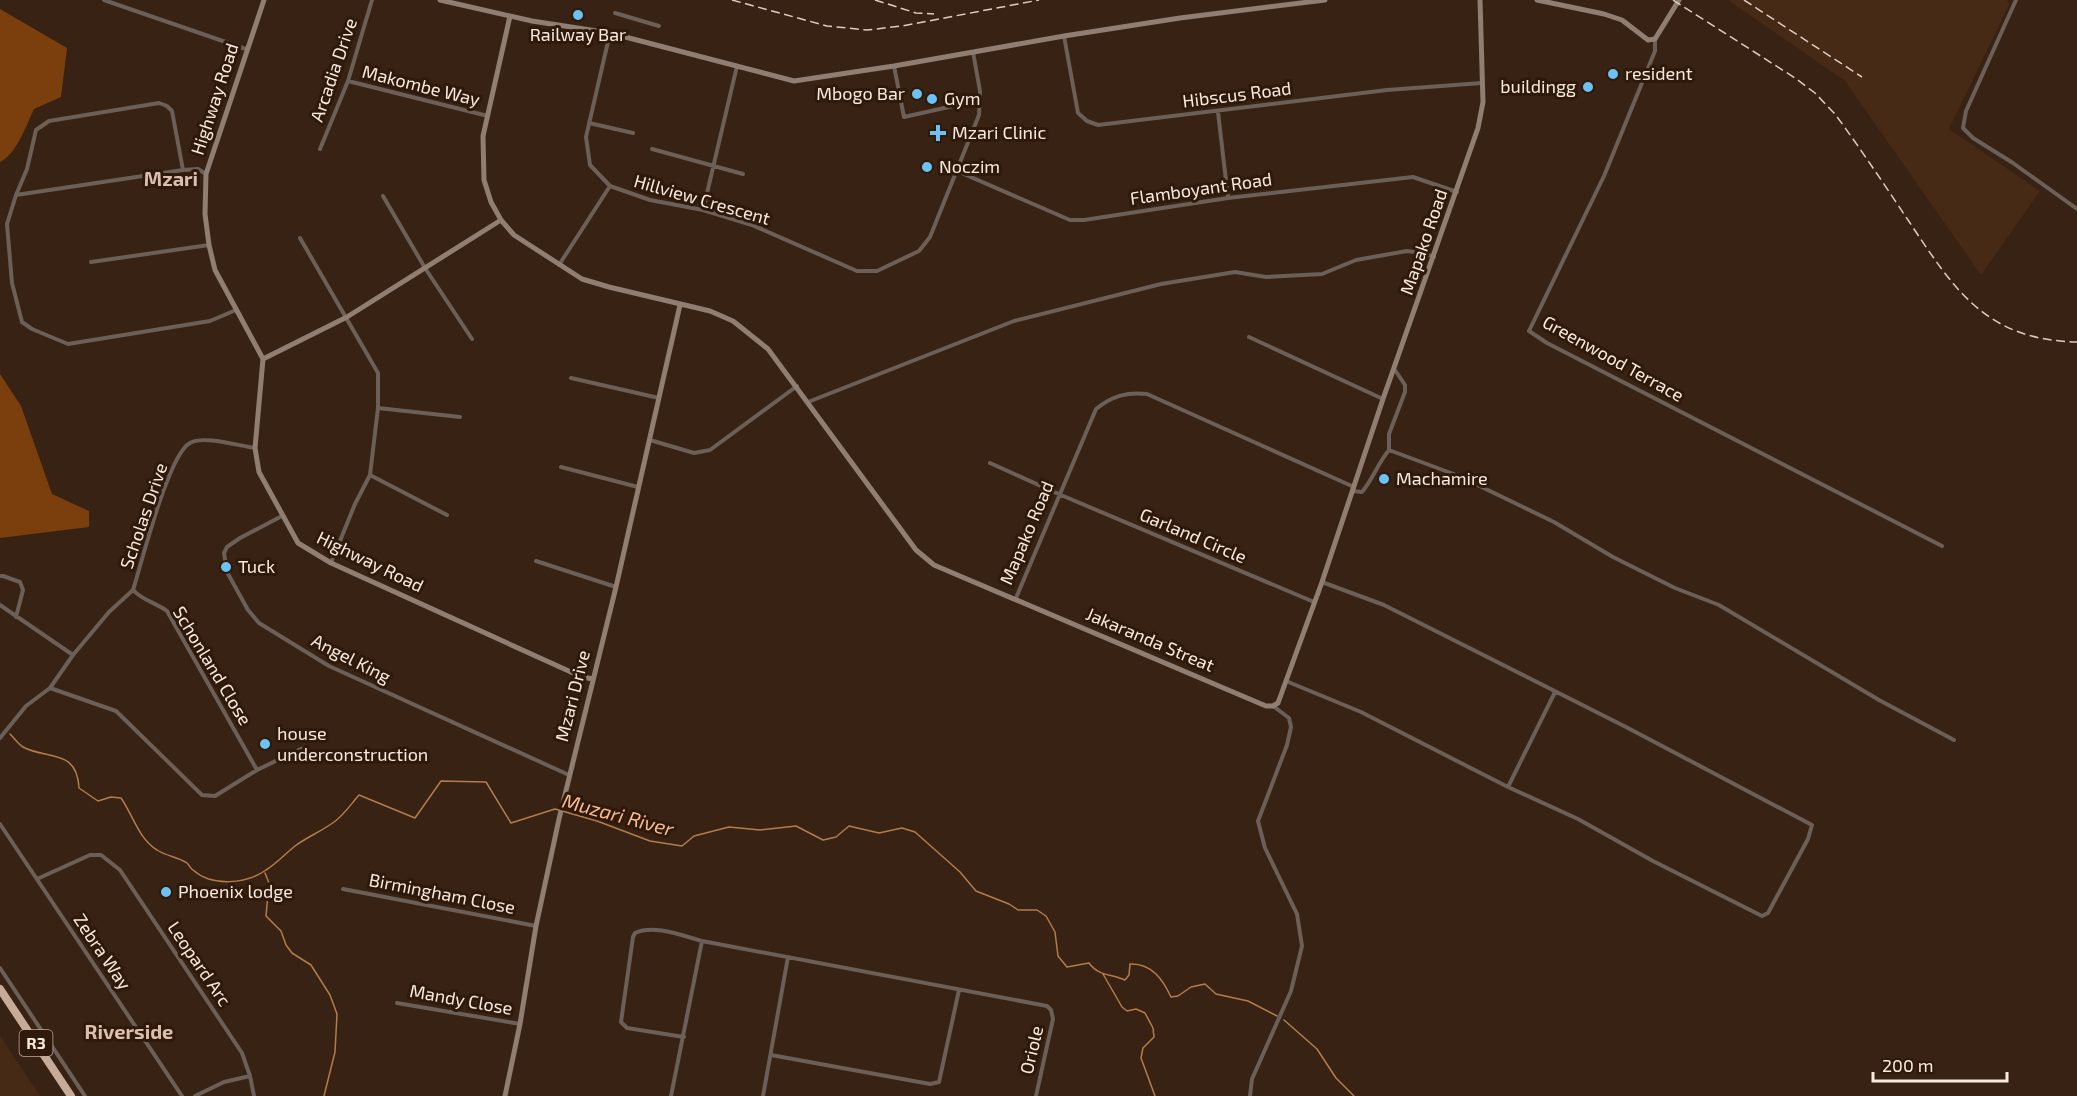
<svg xmlns="http://www.w3.org/2000/svg" width="2077" height="1096" viewBox="0 0 2077 1096" font-family="'Exo 2',sans-serif">
<style>
.built{fill:#462a16}
.green{fill:#7a3f0c}
.lines{fill:none;stroke-linecap:round;stroke-linejoin:round}
.stream{stroke:#b37c4c;stroke-width:1.5}
.street{stroke:#6b5f58;stroke-width:4}
.secondary{stroke:#907e72;stroke-width:5}
.highway{stroke:#c7ab99;stroke-width:8}
.rail{stroke:#ddcdc2;stroke-width:1.5;stroke-dasharray:9 4.5;stroke-linecap:butt}
.poi-dot{fill:#6cc2f3;stroke:#2e190a;stroke-width:2}
.labels{text-anchor:middle;stroke-width:6;stroke-linejoin:round;paint-order:stroke}
.shield{fill:#2e190a;stroke:#bcaba0;stroke-width:1.5}
.shield-label{font-size:16px;font-weight:bold;fill:#f9eae0}
.poi-label{font-size:18px;fill:#f9eae0;stroke:#2e190a;text-anchor:start}
.street-label{font-size:18px;fill:#f9eae0;stroke:#2e190a}
.neighbourhood-label{font-size:20px;font-weight:bold;fill:#dbbeac;stroke:#2e190a}
.water-label{font-size:20px;font-style:italic;fill:#f9bc93;stroke:#2e190a}
</style>
<rect width="100%" height="100%" fill="#382213"/>
<path class="built" d="M1728 0H2007L2009 5 1949 129 2040 191 1981 275 1845 81Z
M0 1036 40 1096H0Z"/>
<path class="green" d="M0 9 67 48 61 97 34 109C27 124 16 155 0 162Z
M0 374 21 406 52 494 89 511V527L0 538Z"/>
<g class="lines">
<path class="stream" d="M10 734C14 738 19 745 23 747 47 760 77 748 79 788L98 801 111 797 121 798C133 815 138 838 157 850 166 856 178 857 187 863 189 865 190 868 193 870 212 887 246 884 266 870 277 863 285 854 295 846 307 837 322 831 334 822 344 815 351 804 359 795L415 818 441 781 486 782 511 823 555 809 597 821 650 841 682 846 694 836 729 827 760 830 796 826 823 840 836 837 849 826 879 833 902 828 915 832 960 872 976 891 1009 904 1018 910H1037L1046 916 1055 932 1058 956 1067 967 1089 963C1098 976 1112 974 1125 980L1129 975 1130 964C1152 963 1163 980 1171 997L1178 996 1191 987 1205 984 1216 994 1248 1001 1277 1016
M265 873 269 883 266 916 281 931 286 945 292 953 311 965 330 995 337 1014 335 1052 324 1096
M1103 974 1122 1007 1127 1011 1136 1009 1145 1013 1153 1028 1154 1037 1143 1048 1141 1058 1155 1096
M1284 1020 1317 1049 1336 1078 1354 1096"/>
<path class="street" d="M104 0 246 49
M2016 0 1966 111 1963 128 1973 138 2013 163 2077 209
M615 13 659 26
M610 33 586 137 590 165 610 186 650 200 703 210 752 225 857 271H877L919 251 930 237 979 115 980 91 973 52
M1064 36 1078 113 1087 121 1098 125 1387 90 1482 83
M1655 39V51L1604 176 1529 331 1547 343 1942 546
M894 66 904 117 980 100
M348 81 488 116
M1218 112 1228 198
M589 123 633 133
M320 149 348 81 372 0
M652 149 743 174
M957 171 1070 220H1084L1228 198 1413 177 1457 192
M206 174 198 169 183 170 16 195 7 224 12 283 22 322 32 329 68 344 210 321 236 310
M16 195 27 169 36 130 49 121 159 103 167 106 172 111 183 170
M383 196 425 268 472 339
M703 210 737 66
M300 238 378 373V408L370 475 355 504 331 563
M91 262 209 245
M559 265 610 186
M1249 337 1383 399
M571 378 659 398
M808 402 1014 321 1161 284 1235 272 1266 277 1322 274 1356 260 1407 251 1424 253 1434 257
M378 408 460 417
M650 440 694 453 710 450 797 386
M1389 449V434L1405 392V385L1395 370
M990 463 1061 495 1314 602
M561 467 638 487
M370 475 447 515
M1353 491 1362 492C1373 479 1378 463 1389 450L1459 476 1554 522 1613 557 1675 588 1719 605 1879 700 1954 740
M282 516 240 538 227 547 224 553 227 572 248 610 259 623 329 666 569 775
M536 561 616 587
M0 576H3L20 582 23 590 16 617
M133 590C142 562 168 455 190 443 203 435 239 446 255 448
M1016 598 1096 409C1112 396 1126 392 1147 394L1354 487
M0 605 73 655
M1286 681 1361 712 1508 787 1578 819 1653 861 1762 916 1768 913 1808 839 1812 825 1626 727 1384 605 1322 582
M50 688 116 711 202 795 215 796 257 770
M0 738 26 706 50 688 73 655 109 612 133 590C142 600 156 603 167 611L257 770 305 747
M1508 787 1555 692
M0 824 182 1096
M37 879 90 855H101L120 870 242 1053 250 1076 254 1096
M343 889 536 926
M0 968 85 1096
M397 1003 520 1024
M684 1037 627 1028 621 1022 633 937 635 933C654 924 683 936 702 941L1047 1006 1051 1010 1053 1019 1036 1096
M771 1055 930 1084 939 1082 959 990
M195 1096 224 1082 250 1076
M671 1096 702 941
M763 1096 788 957
M1250 1096 1252 1079 1291 991 1302 946 1297 914 1265 848 1258 821 1287 745 1291 727 1289 718 1273 706"/>
<path class="secondary" d="M264 0 206 174 205 214 209 245 215 270 263 359 255 448 259 472 298 543 331 563 582 677 593 679
M440 0 532 21 610 33 794 81 894 66 1064 36 1180 18 1325 0
M1537 0 1604 14 1622 20 1648 40 1655 39 1679 0
M510 16 483 136 484 180 491 202 501 220 514 235 582 279 609 287 710 311 733 321 768 349 916 550 934 565 1266 706H1273L1278 703 1322 582 1383 399 1478 128 1483 102 1480 0
M263 359 347 317 501 220
M505 1096 520 1024 536 926 559 819 616 587 680 305"/>
<path class="highway" d="M0 989 71 1096"/>
<path class="rail" d="M732 0 827 26 867 30 902 26 1039 0
M875 0 916 13 934 14
M1673 0 1795 78 1815 93 1835 114C1860 148 1884 184 1908 220 1954 289 1985 340 2077 342
M1744 0 1862 77"/>
</g>
<g class="poi-dot">
<circle cx="578" cy="15" r="6"/>
<circle cx="1613" cy="74" r="6"/>
<circle cx="1588" cy="87" r="6"/>
<circle cx="917" cy="94" r="6"/>
<circle cx="932" cy="99" r="6"/>
<path d="M935 124h6v6h6v6h-6v6h-6v-6h-6v-6h6z"/>
<circle cx="927" cy="167" r="6"/>
<circle cx="1384" cy="479" r="6"/>
<circle cx="226" cy="567" r="6"/>
<circle cx="265" cy="744" r="6"/>
<circle cx="166" cy="892" r="6"/>
</g>
<g class="labels">
<rect class="shield" x="19.5" y="1030" width="33" height="26" rx="4.5"/>
<g class="shield-label">
<text x="36" y="1049">R3</text>
</g>
<g class="poi-label">
<text x="578" y="41" text-anchor="middle">Railway Bar</text>
<text x="1625" y="80">resident</text>
<text x="1576" y="93" text-anchor="end">buildingg</text>
<text x="905" y="100" text-anchor="end">Mbogo Bar</text>
<text x="944" y="105">Gym</text>
<text x="952" y="139">Mzari Clinic</text>
<text x="939" y="173">Noczim</text>
<text x="1396" y="485">Machamire</text>
<text x="238" y="573">Tuck</text>
<text x="277" y="740">house<tspan x="277" dy="21">underconstruction</tspan></text>
<text x="178" y="898">Phoenix lodge</text>
</g>
<g class="street-label">
<text transform="translate(334 70) rotate(-71)" y="6">Arcadia Drive</text>
<text transform="translate(421 86) rotate(14)" y="6">Makombe Way</text>
<text transform="translate(1237 95) rotate(-7)" y="6">Hibscus Road</text>
<text transform="translate(215 99) rotate(-72)" y="6">Highway Road</text>
<text transform="translate(1201 189) rotate(-8)" y="6">Flamboyant Road</text>
<text transform="translate(702 200) rotate(16)" y="6">Hillview Crescent</text>
<text transform="translate(1424 242) rotate(-71)" y="6">Mapako Road</text>
<text transform="translate(1613 359) rotate(29)" y="6">Greenwood Terrace</text>
<text transform="translate(144 516) rotate(-71)" y="6">Scholas Drive</text>
<text transform="translate(1027 533) rotate(-67)" y="6">Mapako Road</text>
<text transform="translate(1193 536) rotate(23)" y="6">Garland Circle</text>
<text transform="translate(370 562) rotate(26)" y="6">Highway Road</text>
<text transform="translate(1150 640) rotate(23)" y="6">Jakaranda Streat</text>
<text transform="translate(351 659) rotate(27)" y="6">Angel King</text>
<text transform="translate(212 666) rotate(59)" y="6">Schonland Close</text>
<text transform="translate(573 696) rotate(-76)" y="6">Mzari Drive</text>
<text transform="translate(442 894) rotate(11)" y="6">Birmingham Close</text>
<text transform="translate(102 952) rotate(56)" y="6">Zebra Way</text>
<text transform="translate(199 964) rotate(56)" y="6">Leopard Arc</text>
<text transform="translate(461 1000) rotate(10)" y="6">Mandy Close</text>
<text transform="translate(1032 1050) rotate(-77)" y="6">Oriole</text>
</g>
<g class="neighbourhood-label">
<text x="171" y="186">Mzari</text>
<text x="129" y="1039">Riverside</text>
</g>
<g class="water-label">
<text transform="translate(618 815) rotate(15)" y="7">Muzari River</text>
</g>
</g>
<path d="M1873 1072v9h134v-9" fill="none" stroke="#f9eae0" stroke-width="3"/>
<text x="1882" y="1072" font-size="18" fill="#f9eae0" stroke="#2e190a" stroke-width="4.5" paint-order="stroke">200 m</text>
</svg>
